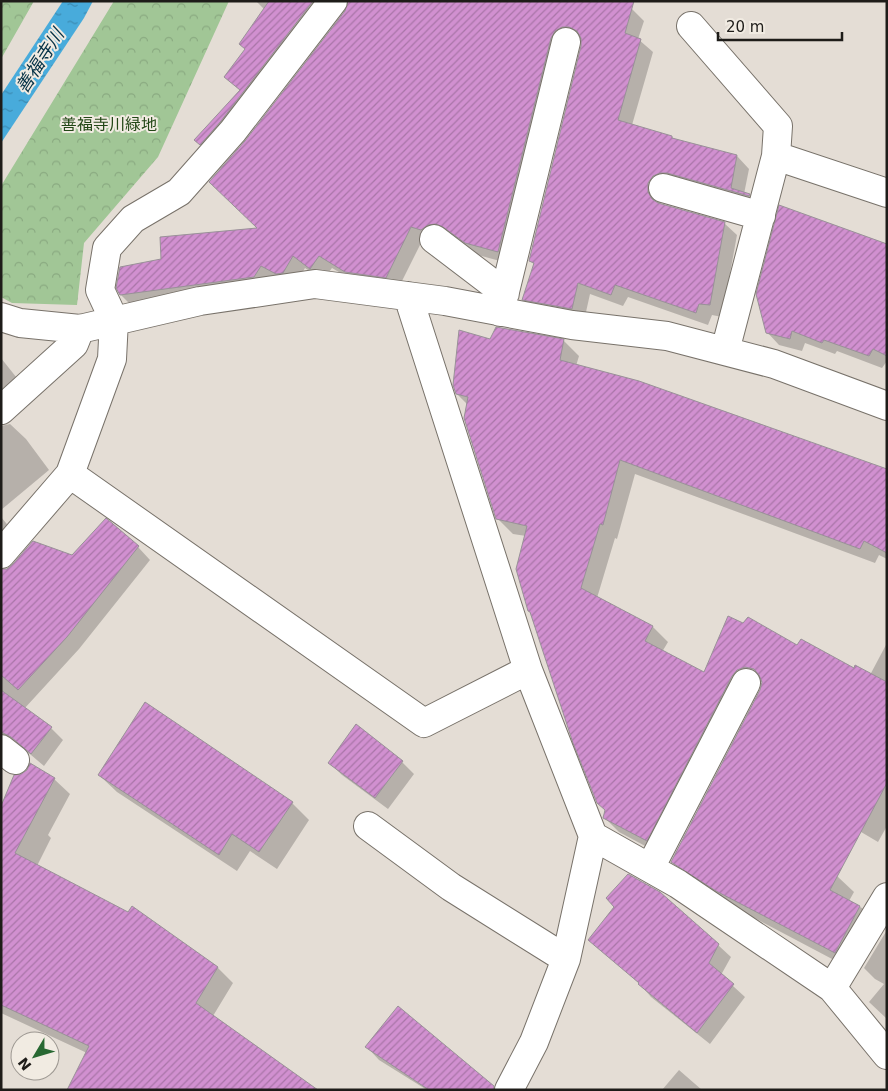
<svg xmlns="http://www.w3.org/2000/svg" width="888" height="1091" viewBox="0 0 888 1091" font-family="'DejaVu Sans','Noto Sans JP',sans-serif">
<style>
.park{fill:url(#park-crowns)}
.water{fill:url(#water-ripples)}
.shadow{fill:#0003}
.building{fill:url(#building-hatch);stroke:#999198}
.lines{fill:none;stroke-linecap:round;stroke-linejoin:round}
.minor-casing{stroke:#78726a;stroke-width:30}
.minor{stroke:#fff;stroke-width:28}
.labels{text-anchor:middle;stroke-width:4;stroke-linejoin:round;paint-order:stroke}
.park-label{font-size:16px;fill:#234716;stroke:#f1ebe2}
.water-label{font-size:18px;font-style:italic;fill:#053246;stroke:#f1ebe2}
</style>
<defs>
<pattern id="park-crowns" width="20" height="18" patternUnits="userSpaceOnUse" patternTransform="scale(1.25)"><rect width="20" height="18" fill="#a1c696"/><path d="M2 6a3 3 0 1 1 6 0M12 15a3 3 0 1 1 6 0" fill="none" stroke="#8aaa81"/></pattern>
<pattern id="water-ripples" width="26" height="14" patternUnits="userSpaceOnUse" patternTransform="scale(1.25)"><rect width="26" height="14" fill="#48abdb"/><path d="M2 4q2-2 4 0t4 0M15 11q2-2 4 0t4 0" fill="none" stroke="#3b8ab1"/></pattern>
<pattern id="building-hatch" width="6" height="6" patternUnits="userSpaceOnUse" patternTransform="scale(1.25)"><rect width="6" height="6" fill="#d190d0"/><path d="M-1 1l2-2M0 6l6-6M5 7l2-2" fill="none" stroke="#a975a8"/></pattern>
</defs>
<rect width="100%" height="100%" fill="#e4ddd5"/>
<path class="park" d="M1 1H34L1 59Z
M114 1H229L158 157 84 243 77 305 12 303 1 297V186Z"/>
<path class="water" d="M63 1H93L84 18 1 143V95Z"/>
<path class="shadow" d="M256 1H336L208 152 196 140 241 91 226 77 246 50 265 10Z
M632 9 644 21 638 39 653 52 632 125 672 137 675 140 737 156 749 169 744 194 749 195 762 208 660 196V205L724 223 737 235 722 317 712 315 708 325 628 297 623 306 590 294 584 321 535 312 523 299 535 265 530 261 582 46V39H575L511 264 478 255 457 239 449 235 423 239 398 289 359 284 332 268 323 280 305 268 295 285 133 307 121 295 163 260 259 229 246 141 346 11Z
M887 246V361L882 368 837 351 835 354 805 343 802 351 779 345 767 332Z
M497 328 564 341 579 356 576 366 887 470V559L879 555 875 563 635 474 617 539 615 538 597 598 653 627 668 642 662 652 704 673 798 647 870 675 887 643V826L878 842 746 764 763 682H760L752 685 662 855 619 832 604 817 606 811 532 614 529 611 526 536 513 534 497 518 468 405 457 394 491 341Z
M1 358 28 392 1 420Z
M10 424 26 439 49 470 1 510V426Z
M1 517 16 535 1 548Z
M138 547 150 560 79 649 24 709 51 728 63 740 44 766 24 749 18 746 1 733V593L72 556Z
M402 762 414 774 388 809 342 775 330 763Z
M99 775 292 803 309 820 277 869 250 851 237 871 117 792Z
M54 779 70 794 48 835 51 838 37 866 128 914 132 908 218 968 233 983 213 1016 87 1053 1 1013V805L3 806Z
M672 862 837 876 854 892 849 901 862 908 878 924 851 969 745 913 689 878Z
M887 930V1019L869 1002 884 984 875 979 864 968Z
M590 940 718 945 731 957 721 975 745 997 710 1044 651 997 640 984Z
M367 1047 494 1087 497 1090H427L379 1060Z
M679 1070 702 1090H662Z"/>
<path class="building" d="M269 1H313L221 121 200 145 194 140 240 90 224 77 245 49 239 44Z
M348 1H634L625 33 641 39 618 120 672 136V138L737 155 731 188 750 194 749 196 667 173H660L653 176 648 183V192L652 199 658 203 725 222 710 305 699 304 696 313 615 285 611 295 578 283 572 309 522 300 534 263 529 261 581 46V38L577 31 569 27H562L555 31 551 38 498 252 465 243 443 227 435 224 428 225 421 230 411 227 386 278 345 272 319 256 310 269 293 256 283 273 276 274 261 266 254 277 120 295 116 288 120 267 161 259 160 237 257 228 209 182 245 141 345 11Z
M779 205 887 244V356L873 349 869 356 824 340 822 343 792 331 790 339 766 333 756 294Z
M496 327 564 339 560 360 639 381 887 469V553L864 541 860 549 620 460 603 525 600 524 581 588 653 626 645 641 704 672 728 616 743 623 748 617 797 645 801 639 854 668 855 665 887 682V783L830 890 860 906 835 953 716 891 671 862 760 690 762 682 759 675 754 669 745 667 737 670 732 676 647 841 603 818 605 810 597 803 573 743 530 612 528 611 516 569 527 526 496 519 464 418 468 397 456 394 453 385 459 330 490 339Z
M106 518 139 546 67 637 18 690 1 675V569H7L13 564 33 541 72 555Z
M1 690 52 727 31 754 11 737 1 732Z
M145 702 293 802 259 852 232 834 219 855 98 775Z
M356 724 403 761 375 798 328 763Z
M30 763 55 778 15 853 128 912 132 906 218 967 196 1003 318 1090H67L89 1046 1 1005V806L14 775 21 774 27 770Z
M628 874 660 892 719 944 709 963 734 984 697 1033 638 984 639 983 588 940 614 907 606 898Z
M398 1006 494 1086V1090H429L365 1047Z"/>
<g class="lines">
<g class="minor-casing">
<path id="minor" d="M691 26 778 126 776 156 725 351
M776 156 887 193
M663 188 761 216
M434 239 505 293
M408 296 528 670 593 836 566 959 534 1042 509 1090
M500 312 566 42
M1 317 20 323 80 329 200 301 315 284 445 301 572 325 667 336 774 364 887 406
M1 410 74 344 80 329
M70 474 424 723 528 670
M1 554 70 474 112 359 114 320 100 290 107 248 133 219 179 192 233 131 333 1
M1 749 15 760
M368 826 451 887 566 959
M593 836 678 884 832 988 887 1055
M650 868 746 683
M832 988 887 897"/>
</g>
<use href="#minor" class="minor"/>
</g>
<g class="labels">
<g class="park-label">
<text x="109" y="130">善福寺川緑地</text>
</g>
<g class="water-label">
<text transform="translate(40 61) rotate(-57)" y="6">善福寺川</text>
</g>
</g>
<rect width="888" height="1091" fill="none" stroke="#1e1c19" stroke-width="5"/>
<g transform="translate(35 1056) rotate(232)"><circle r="24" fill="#f1ebe2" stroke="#9d9892"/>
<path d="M0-4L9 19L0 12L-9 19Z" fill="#286832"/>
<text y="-8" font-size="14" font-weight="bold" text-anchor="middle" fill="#1e1c19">N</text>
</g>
<path d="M718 32v8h124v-8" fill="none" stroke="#1e1c19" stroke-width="2.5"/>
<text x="726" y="32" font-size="15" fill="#1e1c19" stroke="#f1ebe2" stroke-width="4" paint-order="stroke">20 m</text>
</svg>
